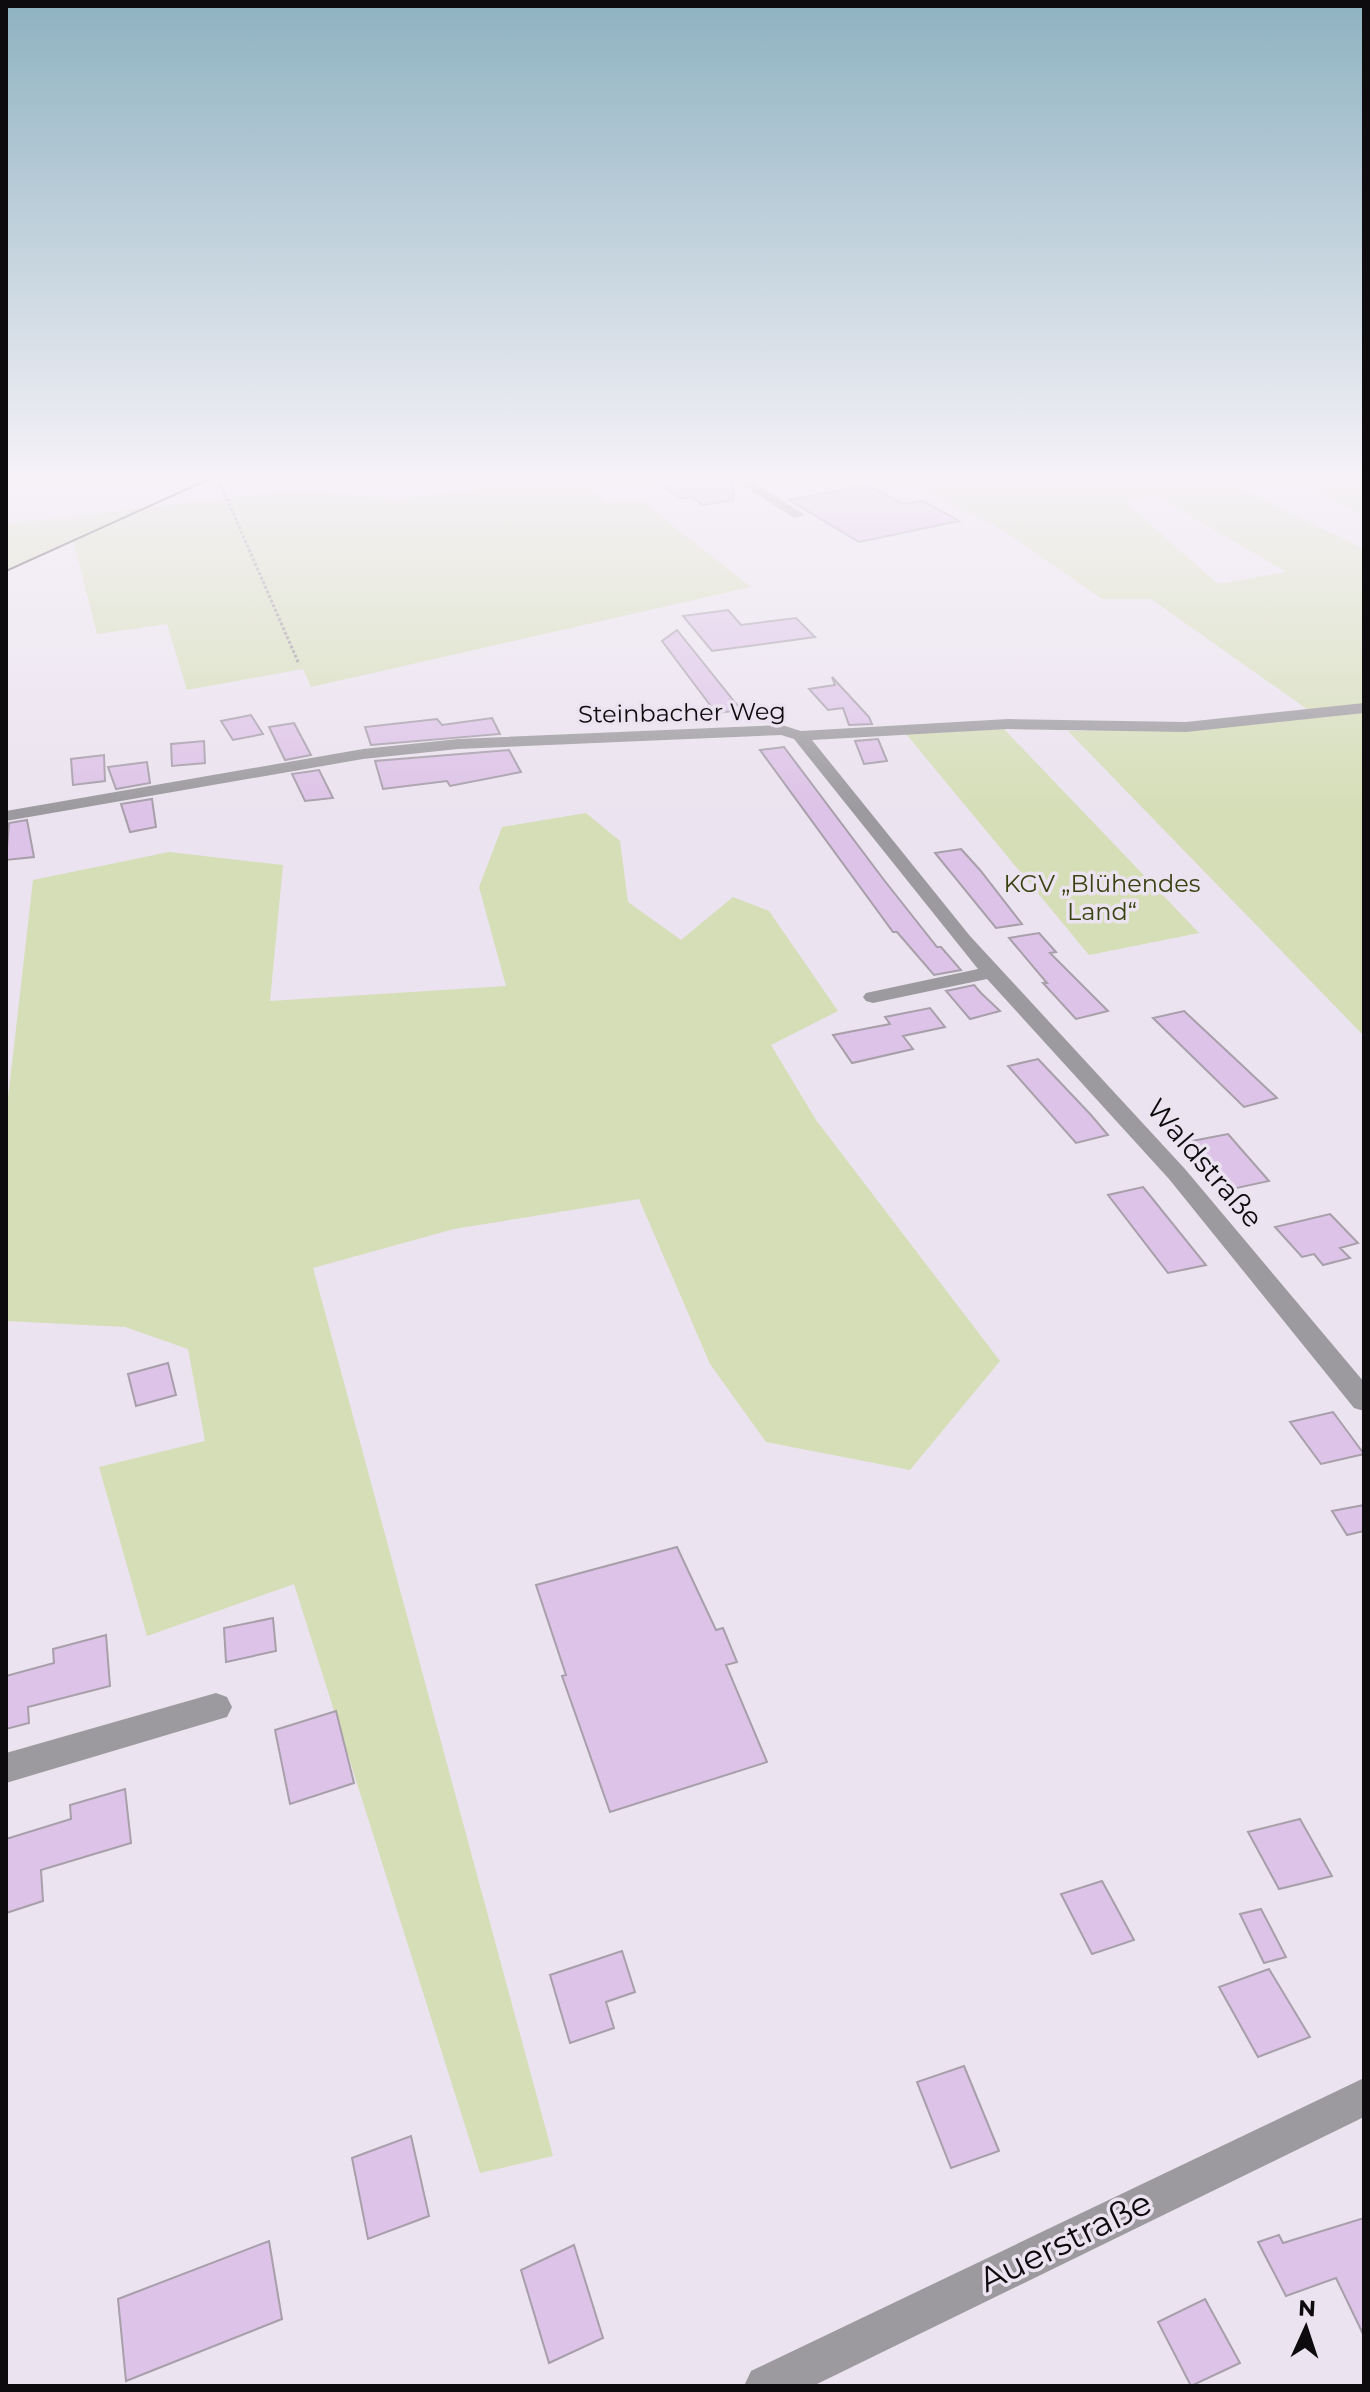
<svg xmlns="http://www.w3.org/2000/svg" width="1370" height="2392" viewBox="0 0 1370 2392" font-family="Montserrat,sans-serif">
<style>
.green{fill:#d5deb7;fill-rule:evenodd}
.building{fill:#ddc3e7;stroke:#a79faa;stroke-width:2}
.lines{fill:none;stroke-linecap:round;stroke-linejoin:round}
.path{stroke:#9a949d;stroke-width:3;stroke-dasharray:3 2;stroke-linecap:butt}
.minor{fill:#9d9a9f;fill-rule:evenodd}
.tram{stroke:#322f34;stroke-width:2}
.labels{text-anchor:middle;stroke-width:7;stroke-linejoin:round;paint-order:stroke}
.far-street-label{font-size:24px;fill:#0d0b0e;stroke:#ebe3ef}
.far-park-label{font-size:24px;fill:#3a4212;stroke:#ebe3ef}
.street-label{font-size:28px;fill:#0d0b0e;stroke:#ebe3ef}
.near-street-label{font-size:34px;fill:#0d0b0e;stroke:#ebe3ef}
</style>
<rect width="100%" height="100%" fill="#ebe3ef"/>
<path class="green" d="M478 476H577L607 503 639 499 751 587 311 687 303 669 187 690 167 624 97 634 73 540 6 569V524L300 490 395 499 480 489Z
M898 476H1216L1364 549V1036L1068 731 1206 729 1318 717 1151 599H1102L1004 531ZM1154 495 1285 571 1286 572 1218 584 1124 501Z
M1285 476H1364V515Z
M1004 729 1199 933 1089 955 906 734Z
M586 813 620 841 628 902 681 940 733 897 769 911 838 1011 771 1045 816 1120 1000 1361 910 1470 766 1442 710 1364 639 1199 454 1229 313 1268 553 2156 480 2173 294 1584 147 1636 99 1467 205 1441 188 1349 125 1327 6 1321V1116L33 880 169 852 283 865 270 1001 506 986 479 887 502 827Z"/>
<path class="building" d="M648 476H726L733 482 734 500 703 505 691 497 681 499Z
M866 485 904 504 923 501 959 521 859 542 789 500Z
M728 610 741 625 796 618 815 637 712 651 683 616Z
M677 630 741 710 716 713 662 641Z
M832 677 869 717 872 724 849 725 843 708 828 710 809 689 835 685Z
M251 715 263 734 233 740 221 721Z
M492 718 500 734 371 745 365 727 437 719 442 725Z
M294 723 311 755 285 760 269 727Z
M878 739 887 761 864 764 855 741Z
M204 741 205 763 172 766 171 744Z
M784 747 884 880 937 947H941L961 970 934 975 897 932H893L760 750Z
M509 750 521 772 450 786 447 781 383 789 375 761Z
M104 755 105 781 73 785 71 759Z
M147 762 150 783 116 789 108 767Z
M319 770 333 798 305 801 292 774Z
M152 799 156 827 130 832 121 804Z
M27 820 34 857 6 860 9 823Z
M961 849 980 870 1022 924 996 928 935 853Z
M1039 933 1056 952 1050 953 1108 1011 1076 1019 1043 983H1047L1009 938Z
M974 985 981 993 1000 1011 970 1019 946 991Z
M930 1008 945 1027 903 1036 913 1049 852 1063 833 1035 890 1024 885 1017Z
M1184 1011 1229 1053 1277 1098 1244 1107 1153 1018Z
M1038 1059 1091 1115 1108 1135 1076 1143 1008 1066Z
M1228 1134 1248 1157 1269 1181 1232 1189 1192 1141Z
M1143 1187 1206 1265 1168 1273 1108 1195Z
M1330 1214 1358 1243 1340 1248 1350 1258 1323 1265 1314 1254 1302 1257 1275 1227Z
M168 1363 176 1395 136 1406 128 1374Z
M1333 1412 1364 1454 1321 1464 1290 1422Z
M1364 1505V1531L1347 1535 1332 1511Z
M677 1547 716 1630 723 1628 737 1662 726 1665 767 1762 610 1812 562 1676 566 1675 536 1585Z
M273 1618 276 1651 226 1662 224 1628Z
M106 1635 110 1686 28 1707 29 1723 6 1729V1676L54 1663 53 1649Z
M336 1711 354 1783 290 1804 275 1730Z
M125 1789 131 1843 41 1870 43 1901 6 1913V1839L71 1819 70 1805Z
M1300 1819 1332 1876 1279 1889 1248 1832Z
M1102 1881 1134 1940 1092 1954 1061 1894Z
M1261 1909 1286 1957 1264 1963 1240 1914Z
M622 1951 635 1992 606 2002 614 2028 570 2043 550 1975Z
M1269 1969 1310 2037 1258 2057 1219 1987Z
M964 2066 999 2151 951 2168 917 2082Z
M411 2136 429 2216 368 2239 352 2158Z
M1364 2218V2336L1336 2278 1286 2296 1258 2242 1279 2235 1283 2243Z
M269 2241 282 2319 126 2381 118 2299Z
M574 2245 603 2338 549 2363 521 2270Z
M1205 2299 1240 2363 1191 2386 1158 2322Z"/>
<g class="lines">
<path class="path" d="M217 476 299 664
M1350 476 1364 481"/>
<path class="minor" d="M729 476H744L805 515 794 518Z
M1364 703V713L1186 732 1008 729 812 740 970 936 1185 1169 1364 1382V1411L1354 1408 1169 1179 987 979 873 1003 866 1001 863 997 866 993 978 969 794 739 781 735 458 749 363 759 6 821V811L363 749 458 739 782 725 801 731 1008 719 1186 722Z
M216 1693 227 1697 232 1707 227 1717 6 1783V1753Z
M1364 2078V2117L813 2386H744L751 2371Z"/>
<path class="tram" d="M6 571 216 476"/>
</g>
<linearGradient id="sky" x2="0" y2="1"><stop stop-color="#8eb2c1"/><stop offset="0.59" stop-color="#f6f2f8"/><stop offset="1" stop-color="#f6f2f8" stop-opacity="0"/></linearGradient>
<rect width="1370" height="811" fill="url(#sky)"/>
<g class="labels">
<g class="far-street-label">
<text transform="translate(682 713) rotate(-1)" y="8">Steinbacher Weg</text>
</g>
<g class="far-park-label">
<text x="1102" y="892">KGV „Blühendes<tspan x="1102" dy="28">Land“</tspan></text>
</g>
<g class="street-label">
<text transform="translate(1205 1163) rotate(49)" y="10">Waldstraße</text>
</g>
<g class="near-street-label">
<text transform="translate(1065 2241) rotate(-26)" y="12">Auerstraße</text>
</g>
</g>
<rect width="1370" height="2392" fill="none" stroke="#0d0b0e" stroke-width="16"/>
<g transform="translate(1306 2328) rotate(3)" stroke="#ebe3ef" stroke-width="6" paint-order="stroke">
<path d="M0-6L14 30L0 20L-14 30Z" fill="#0d0b0e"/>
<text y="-12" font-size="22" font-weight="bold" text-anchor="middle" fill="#0d0b0e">N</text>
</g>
</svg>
